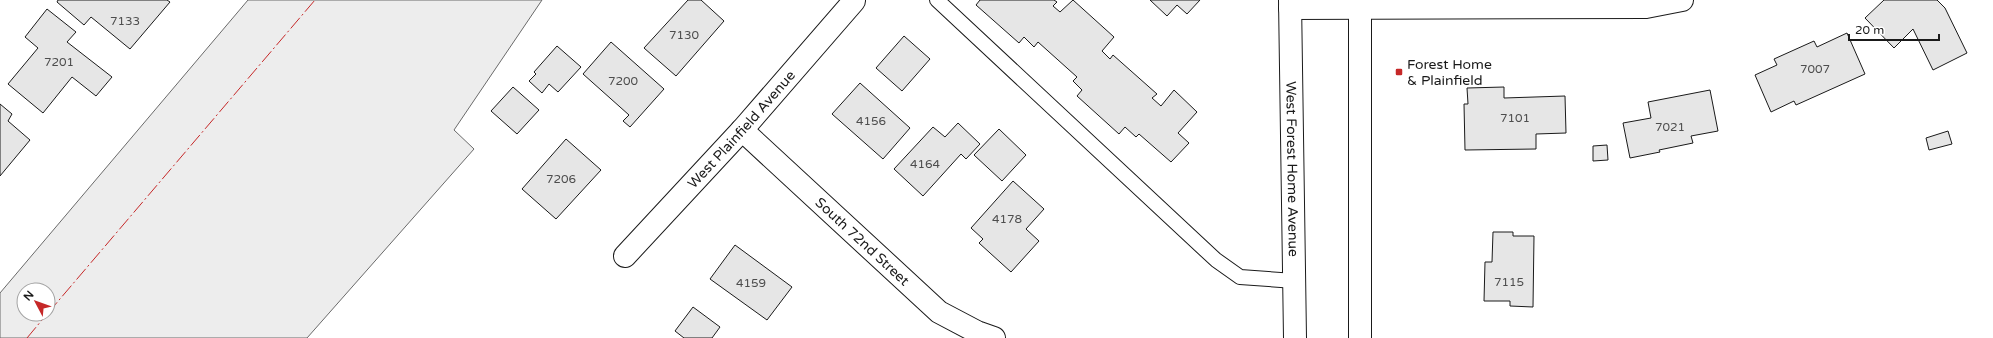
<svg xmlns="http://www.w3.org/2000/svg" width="1993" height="338" viewBox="0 0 1993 338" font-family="'Varela Round',sans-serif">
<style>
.green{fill:#ededed;stroke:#6a6a6a;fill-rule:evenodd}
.building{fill:#e6e6e6;stroke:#1a1a1a}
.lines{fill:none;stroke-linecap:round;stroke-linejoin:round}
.lane-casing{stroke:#1a1a1a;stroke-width:16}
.street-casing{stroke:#1a1a1a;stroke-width:24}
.primary-casing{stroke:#1a1a1a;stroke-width:24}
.lane{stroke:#fff;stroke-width:14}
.street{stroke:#fff;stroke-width:22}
.primary{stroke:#fff;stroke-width:22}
.power{stroke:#c62828;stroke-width:1;stroke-dasharray:14 3 2 3;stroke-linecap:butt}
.poi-dot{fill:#c62828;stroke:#fff;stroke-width:1.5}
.labels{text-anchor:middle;stroke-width:3;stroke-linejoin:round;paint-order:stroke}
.number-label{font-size:12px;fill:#4d4d4d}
.poi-label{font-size:14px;fill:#1a1a1a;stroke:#fff;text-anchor:start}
.street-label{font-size:14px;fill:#1a1a1a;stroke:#fff}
</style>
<rect width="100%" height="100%" fill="#fff"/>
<path class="green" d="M248 0H542L454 130 474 149 307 338H0V293ZM24 290H48V314H24Z"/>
<path class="building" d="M58 0H167L170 2 130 49 91 17 84 25 57 2Z
M688 0H701L724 21 676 76 644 48Z
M980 0H1054L1057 2 1053 6 1060 12 1073 0 1114 37 1102 51 1110 59 1113 55 1157 94 1152 98 1161 106 1174 90 1197 112 1178 133 1189 143 1171 162 1139 134 1136 137 1125 127 1119 134 1077 96 1082 90 1073 81 1077 77 1038 42 1034 47 1024 37 1019 43 976 5Z
M1150 0H1200L1187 14 1177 5 1167 16Z
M1884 0H1937L1945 8 1967 53 1933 70 1913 29 1894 48 1865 18Z
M47 9 76 32 67 42 112 77 96 96 72 77 43 113 8 84 38 48 25 37Z
M1847 33 1865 74 1796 105 1794 101 1771 112 1755 75 1777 65 1774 59 1814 41 1817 47Z
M904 36 930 59 902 91 876 68Z
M611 42 664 89 630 127 623 121 629 115 583 74Z
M557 46 581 67 558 92 549 84 542 93 529 81 536 74 534 72Z
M860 83 910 128 883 159 832 114Z
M513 87 539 110 517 134 491 111Z
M1504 87V98L1565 96 1566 133 1536 134V149L1465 150 1464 104H1468L1467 88Z
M1710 90 1718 131 1691 136 1693 143 1659 150 1660 152 1630 158 1623 123 1651 118 1648 102Z
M0 104 12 114 8 121 30 140 0 176Z
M958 123 980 144 966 159 961 154 923 196 894 169 933 127 945 137Z
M999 129 1026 155 1002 181 974 155Z
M1948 131 1952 144 1929 150 1926 138Z
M566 139 601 170 556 219 522 189Z
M1607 145 1608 160 1593 161V146Z
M1013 181 1044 209 1026 229 1039 241 1011 272 979 243 983 239 971 228Z
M1493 232H1513V236H1534L1533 307 1510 306V301H1484L1485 262H1492Z
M735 245 792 287 767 320 710 279Z
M693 307 720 327 712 338H684L675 331Z"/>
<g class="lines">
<g class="lane-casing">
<path id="lane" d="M937 0 1216 260 1240 277 1295 281"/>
</g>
<g class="street-casing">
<g id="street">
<path d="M1290 8 1646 7 1682 0"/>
<path id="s1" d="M742 130 939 312 977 332 994 338"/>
<path id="s2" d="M625 256 742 130 854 1"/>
</g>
</g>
<g class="primary-casing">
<g id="primary">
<path id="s3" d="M1290 0 1295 338"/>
<path d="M1360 338V0"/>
</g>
</g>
<use href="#lane" class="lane"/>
<use href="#street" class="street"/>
<use href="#primary" class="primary"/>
<path class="power" d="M48 313 315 0
M27 338 47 314"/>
</g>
<rect class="poi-dot" x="1395" y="68" width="8" height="8" rx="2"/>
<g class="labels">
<g class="number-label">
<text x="125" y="25">7133</text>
<text x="684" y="39">7130</text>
<text x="59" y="66">7201</text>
<text x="1815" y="73">7007</text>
<text x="623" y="85">7200</text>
<text x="1515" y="122">7101</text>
<text x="871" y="125">4156</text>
<text x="1670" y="131">7021</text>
<text x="925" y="168">4164</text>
<text x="561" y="183">7206</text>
<text x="1007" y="223">4178</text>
<text x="1509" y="286">7115</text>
<text x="751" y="287">4159</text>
</g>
<g class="poi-label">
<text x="1407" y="69">Forest Home<tspan x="1407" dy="16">&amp; Plainfield</tspan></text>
</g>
<g class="street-label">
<text dy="5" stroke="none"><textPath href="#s2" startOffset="172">West Plainfield Avenue</textPath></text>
<text dy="5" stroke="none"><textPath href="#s3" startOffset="169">West Forest Home Avenue</textPath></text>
<text dy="5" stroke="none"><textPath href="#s1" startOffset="164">South 72nd Street</textPath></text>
</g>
</g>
<g transform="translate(36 302) rotate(311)"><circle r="19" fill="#ffffff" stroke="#a3a3a3"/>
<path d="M0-3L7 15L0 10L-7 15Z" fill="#c62828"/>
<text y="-6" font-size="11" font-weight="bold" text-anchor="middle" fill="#1a1a1a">N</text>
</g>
<path d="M1849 34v6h90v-6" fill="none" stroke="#1a1a1a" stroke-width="2"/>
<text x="1855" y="34" font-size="12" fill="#1a1a1a" stroke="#ffffff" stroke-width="3" paint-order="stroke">20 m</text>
</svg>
